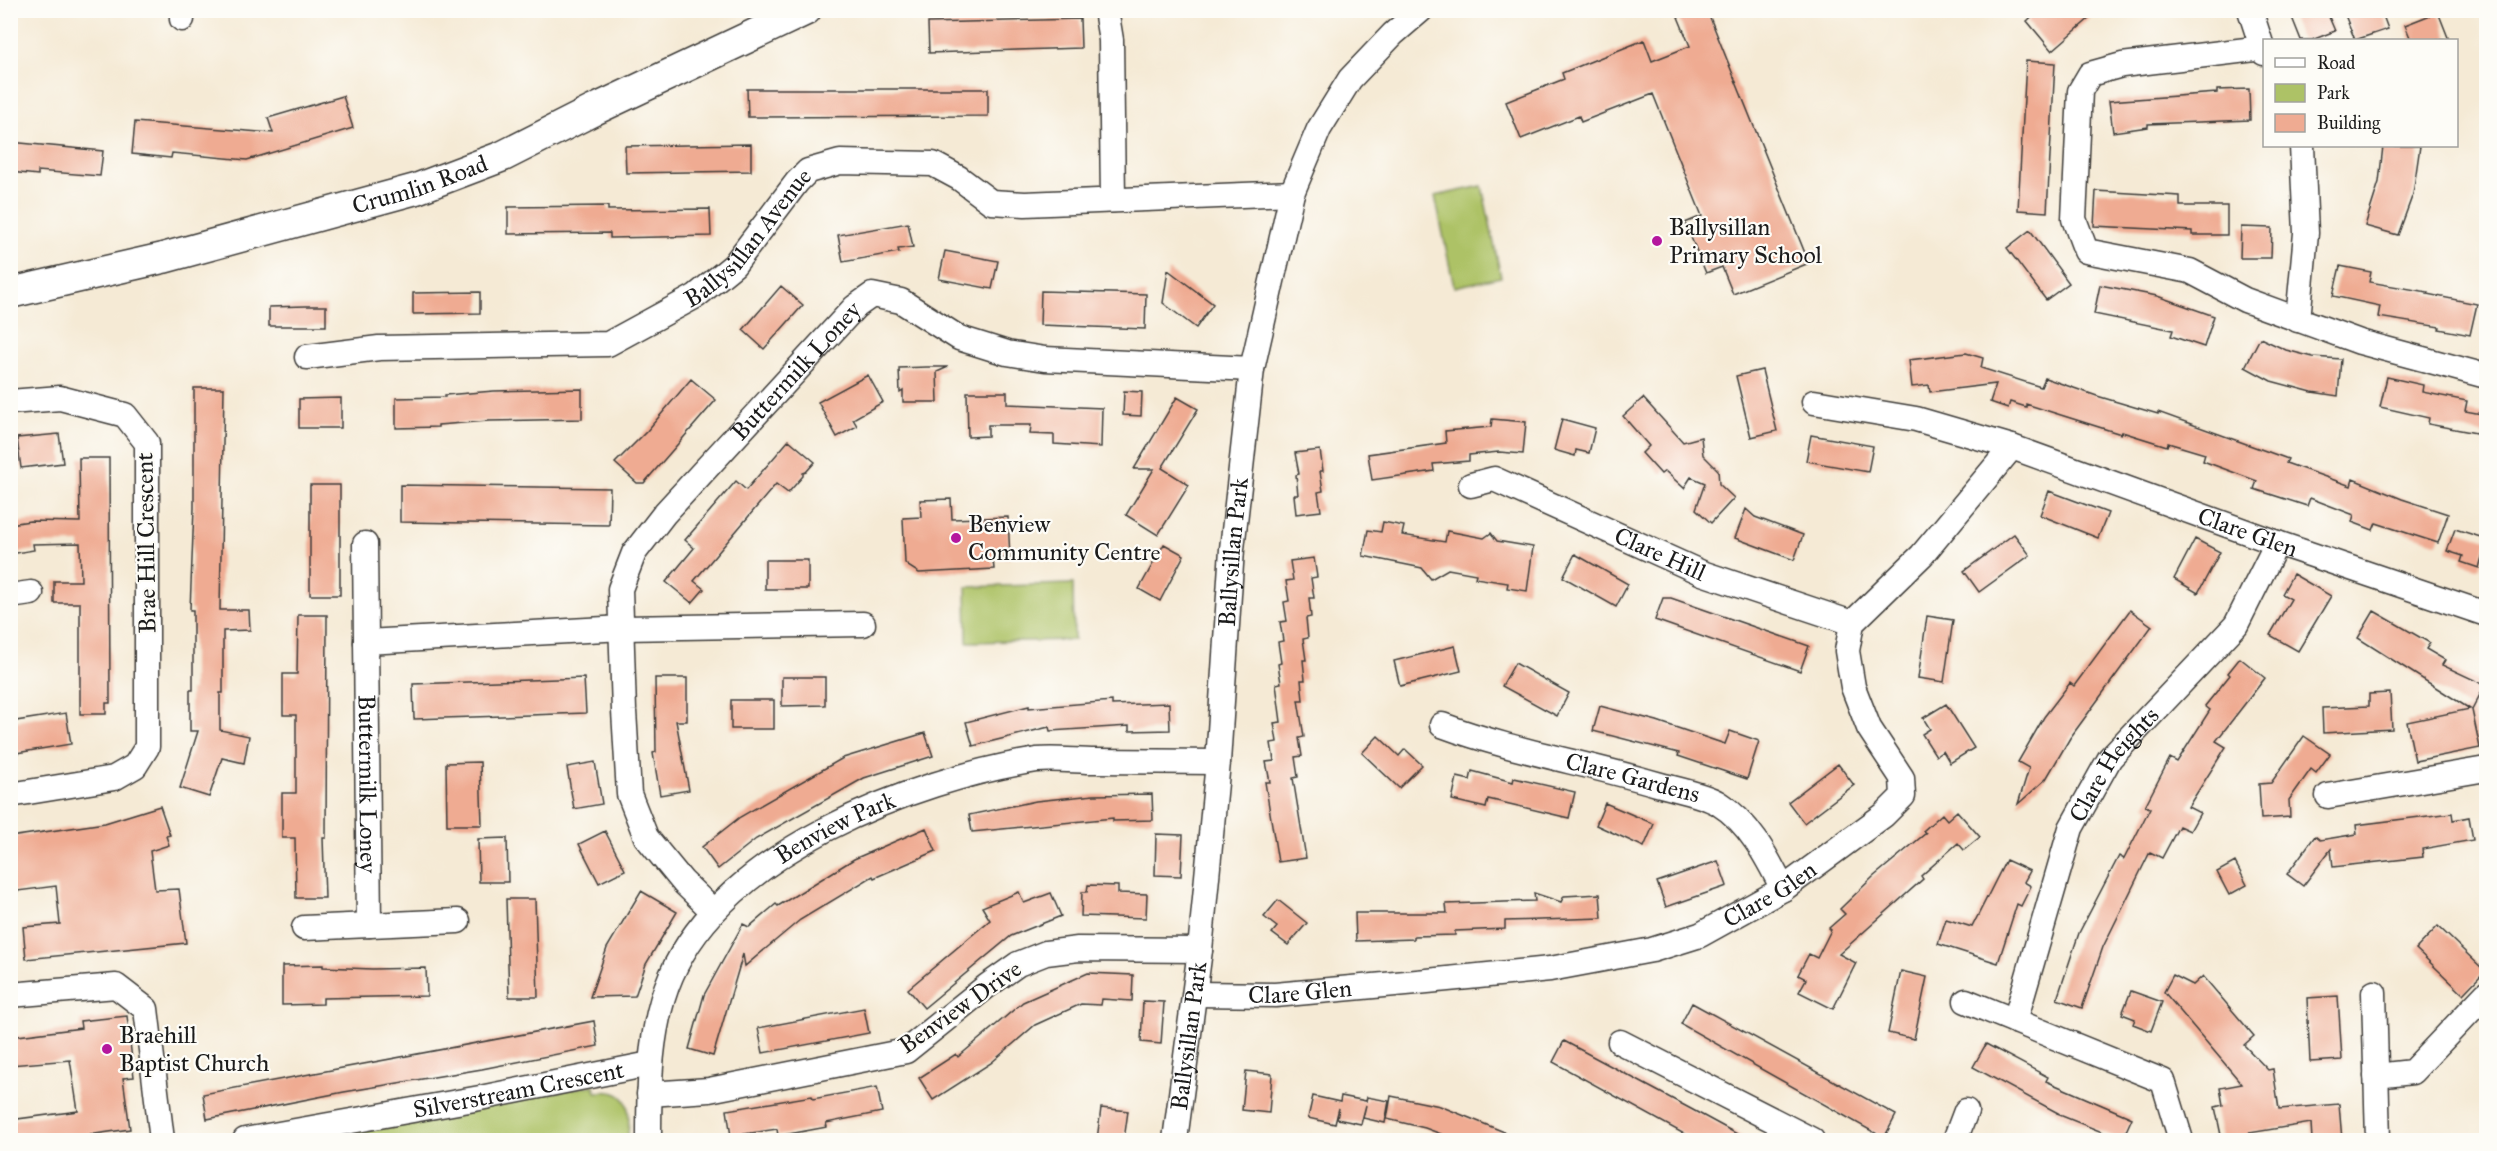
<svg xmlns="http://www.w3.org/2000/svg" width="2497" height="1151" viewBox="0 0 2497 1151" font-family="'IM FELL Great Primer',serif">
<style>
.green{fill:#adc266;stroke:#646f41;stroke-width:1.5}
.building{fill:#efab92}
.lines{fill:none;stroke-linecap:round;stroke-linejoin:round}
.minor-casing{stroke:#3d3b38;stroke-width:27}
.major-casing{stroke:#3d3b38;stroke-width:33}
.minor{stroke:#fff;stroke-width:24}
.major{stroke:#fff;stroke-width:30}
.poi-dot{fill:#b5179e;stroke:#fdfcf7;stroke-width:2}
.labels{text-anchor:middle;stroke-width:4.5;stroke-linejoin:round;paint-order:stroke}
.street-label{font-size:24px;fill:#1c1c1c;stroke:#fdfcf7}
.poi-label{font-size:24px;fill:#1c1c1c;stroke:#fdfcf7;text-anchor:start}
</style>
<rect width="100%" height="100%" fill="#fdfcf7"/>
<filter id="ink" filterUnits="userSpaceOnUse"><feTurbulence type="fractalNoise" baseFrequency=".0167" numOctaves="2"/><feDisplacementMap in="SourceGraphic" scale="12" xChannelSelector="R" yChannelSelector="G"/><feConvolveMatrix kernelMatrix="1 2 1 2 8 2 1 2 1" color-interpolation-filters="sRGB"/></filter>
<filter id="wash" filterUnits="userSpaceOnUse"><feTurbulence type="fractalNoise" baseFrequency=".008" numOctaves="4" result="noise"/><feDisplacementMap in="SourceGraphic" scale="24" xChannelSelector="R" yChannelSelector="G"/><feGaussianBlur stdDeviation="1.35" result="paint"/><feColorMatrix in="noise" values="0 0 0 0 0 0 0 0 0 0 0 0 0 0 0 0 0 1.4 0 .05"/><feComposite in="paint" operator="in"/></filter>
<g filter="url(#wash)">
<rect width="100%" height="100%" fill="#f5ead5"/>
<path class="green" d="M1482 186 1501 277 1454 287 1435 196Z
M1073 584 1074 640 967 642 966 587Z
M594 1085 596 1092C634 1087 629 1113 628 1140H288Z"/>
<g id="blocks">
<path class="building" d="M1694 10H1707L1809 263 1733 294 1722 267 1706 273 1685 223 1702 216 1653 94 1581 122 1579 116 1521 139 1506 102 1564 79 1562 73 1644 40 1652 61 1690 46 1678 17Z
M2039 10H2099L2052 51 2027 21Z
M2302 10H2326L2335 31 2312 40H2301L2291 15Z
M2343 10H2381L2388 29 2355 40Z
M2438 12 2449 40H2411L2405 25Z
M1080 19 1081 48 929 53 928 23Z
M2026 61 2055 63 2047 212 2018 210Z
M747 89H988V116L748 117Z
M2249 89 2250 120 2148 124V127L2113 132 2109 101 2217 93V90Z
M343 96 353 128 247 160 172 153 171 158 132 154 135 122 273 133 268 118Z
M10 142 103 151 100 176 38 171V175L10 172Z
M751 144V171L626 173 625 146Z
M2383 146H2420L2413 194 2398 235 2365 226 2379 182Z
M2096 191 2180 196V206H2227V235H2192V231L2094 226Z
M608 206V210L710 209 711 236 610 238V233L508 234V207Z
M908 223 913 247 898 249 899 252 843 262 838 235Z
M2241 227 2272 228 2271 258H2240Z
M2030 230 2069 283 2046 300 2007 248Z
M945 251 998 261 992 289 939 279Z
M2340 266 2371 272 2369 282 2428 292 2427 294 2477 304 2470 335 2439 329 2440 327 2378 317 2380 306 2333 296Z
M1168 270 1213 304 1196 328 1163 303Z
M2100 285 2157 296 2214 316 2204 347 2171 336 2173 330 2094 314Z
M781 286 803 305 764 349 743 330Z
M1041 291 1146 294 1145 329 1040 325Z
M480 292V313L413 314V293Z
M307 306H326V326H269V307Z
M2260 338 2286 350 2313 357 2341 359 2338 396 2312 392 2271 381 2245 367Z
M1966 353 1983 358 1981 368 2041 387 2045 378 2097 396 2158 414V412L2288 459 2286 463 2351 486 2353 479 2402 499 2448 514 2438 543 2376 523 2373 530 2352 522 2354 515 2310 498 2307 506 2254 489 2257 481 2203 461 2205 454 2168 443 2167 446 2122 432 2121 434 2026 404V407L2010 402 2008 408 1990 402 1996 384 1930 392 1929 385 1912 387 1909 360Z
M927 367H948L937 372 938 402H903V391L900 393 899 368Z
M1762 370 1777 431 1751 437 1736 376Z
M868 375 883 402 853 419 857 426 837 437 818 402Z
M2387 377 2423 385 2422 392 2467 401 2465 411 2487 415V435L2428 424 2429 418 2380 407Z
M691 379 716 400 644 483H637L615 463 647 431Z
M194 388H224L220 610H249L250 630 223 631V693H220V730L249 736 244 763 222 758 209 797 180 788 198 731H190V690H193V610H190L194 508Z
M582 389V419L489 421 438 425V427L396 428V398L445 397V395L494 391Z
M1124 391 1142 392 1141 416 1123 415Z
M967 392H1007V404L1102 408 1101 447 1054 444V435L1030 434 1031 425H988V436L968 437Z
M1177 397 1198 409 1162 468 1189 485 1158 535 1126 515 1154 469H1134Z
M341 398V428H299V399Z
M1643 398 1683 442 1701 437 1703 455 1718 470 1719 484 1734 498 1711 523 1696 509 1705 483 1691 477 1684 488 1665 471 1661 474 1642 453 1649 446 1623 416Z
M1492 419 1526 422 1523 454 1499 452 1469 455V461L1433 464 1434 471 1372 480 1368 454 1446 443 1445 431 1491 427Z
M1562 419 1595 428 1589 453 1576 450 1575 456 1554 450Z
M59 434 63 463 21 468 17 438Z
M1811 435 1873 446 1868 472 1806 461Z
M789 440 815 462 806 472 803 473V476L788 493 776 484 694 581 704 589 692 603 666 582 694 548 685 540 736 481 746 490Z
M1320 450 1323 471H1320L1323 491 1318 492 1321 511 1296 514 1294 495H1298L1296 475 1299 474 1295 453Z
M79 458H109L110 703H106V714H80V603H54V581H81L80 543 33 544 34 550 10 554V524L30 521 80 522Z
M310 485H340V595H310Z
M400 485 610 488 609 525 400 522Z
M2049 491 2108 513 2098 538 2040 515Z
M951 499 952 519 1008 517 1010 558 993 559 994 569 919 573 908 566 905 563 903 518 921 517 920 500Z
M1746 509 1755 517 1803 535 1794 560 1735 538Z
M1383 522 1404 526 1402 535 1445 542 1447 531 1484 538 1491 533 1497 541 1533 547 1527 591 1507 588 1508 583 1475 578 1476 574 1448 569 1431 579 1422 568 1363 556 1368 530 1381 532Z
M2455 529 2487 539 2479 568 2461 562 2463 556 2447 551Z
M2014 534 2030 555 1979 592 1964 571Z
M2195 539 2220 552 2198 593 2174 579Z
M1164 544 1184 555 1160 601 1139 589Z
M1575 554 1628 584 1616 607 1563 577Z
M1314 558 1317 577 1311 578 1314 598H1309L1311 617 1306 618 1308 638 1303 639 1306 660H1303L1305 680H1301L1303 700H1298L1304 737 1299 738 1302 756 1295 757 1298 777 1293 778 1306 858 1278 862 1265 782H1270L1266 762 1274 761 1271 743 1277 742 1274 723 1281 722 1276 684 1281 683 1278 664 1281 663 1278 642 1283 641 1280 622 1287 621 1284 602 1289 601 1286 581 1293 580 1290 561Z
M765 560H808V589H765Z
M2293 574 2331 596 2298 651 2270 635 2291 599 2282 594Z
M1663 598H1671L1809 646 1800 671 1655 620Z
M2130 610 2152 626 2070 738 2046 779 2018 804 2029 768 2018 762 2044 717 2070 683 2074 686Z
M2374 611 2430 643 2426 649 2445 660 2442 665 2485 685 2472 710 2480 748 2415 761 2407 722 2470 709 2358 638Z
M298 615H327L326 838H323L325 898H296L295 838H282V793H296V715H283V674H297Z
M1927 616 1953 620 1944 682 1918 678Z
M1455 646 1461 671 1400 686 1394 661Z
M2240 658 2265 678 2216 741 2226 747 2188 807 2200 813 2190 831 2179 826 2162 858 2150 852 2103 947 2082 1008 2057 999 2079 933 2119 856 2124 859 2150 808 2145 806 2170 758 2177 762 2210 710 2205 706 2230 675 2228 673Z
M1515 663 1569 693 1557 716 1502 686Z
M782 677H825V705L782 706Z
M584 678 586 713 414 719 413 684Z
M655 678H687V721H676L689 790 660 795 653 753 656 752Z
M2390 693 2392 729 2323 733 2322 708 2369 706V694Z
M731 700H774V729H731Z
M1112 701V705L1169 703 1170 730 1129 731V726L1050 731 1049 727 973 746 966 722 1029 706V708Z
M1946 704 1974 748 1950 763 1943 751 1936 756 1922 734 1930 729 1923 718Z
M1600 706 1657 721 1725 744 1730 731 1759 741 1747 779 1678 756 1679 753 1593 731Z
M66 713 71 744 10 754V722Z
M925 733 933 756 864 778 756 839 718 869 702 847 740 817 843 758Z
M1378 736 1399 756 1405 749 1422 765 1399 788 1362 753Z
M2304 736 2330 754 2316 773 2311 769 2289 800 2290 817 2261 819 2259 784 2271 783Z
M480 762 482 825H447L446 763Z
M595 762 602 804 574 809 567 767Z
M1838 764 1854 785 1804 823 1788 802Z
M1472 771 1513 782 1514 778 1575 792 1569 818 1488 799 1486 808 1452 800 1457 777 1470 780Z
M1152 794 1153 820 1113 821V818L972 832 969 815 1036 801 1094 795Z
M1605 803 1654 824 1644 847 1596 825Z
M160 806 170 835 166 836 169 845 150 851 155 890 179 889 186 943 26 959 23 927 60 924 56 886 10 892V837L105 823Z
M1957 811 1980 837 1964 850 1958 843 1921 876 1923 879 1839 954 1856 963 1833 1009 1799 992 1806 979 1798 975 1809 954 1817 958 1831 930 1829 928 1845 914 1840 909 1873 877 1926 833 1923 831 1942 814 1947 820Z
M2452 813 2453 820 2469 817 2473 840 2422 849 2423 857 2333 867 2331 849 2303 886 2287 874 2315 836 2320 840 2357 834 2356 825Z
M926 828 936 851 874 878 873 876 800 920 745 966 743 954 713 1056 689 1049 704 995 743 924 749 927 776 904 778 906 854 859Z
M605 831 625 870 599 883 579 844Z
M1156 834 1183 835 1181 876 1155 875Z
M507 838 508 882H479L478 839Z
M2006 860 2030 871 2024 882 2031 886 2021 906 2017 904 1998 963 1938 944 1946 919 1972 927Z
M1718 861 1727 886 1666 907 1657 882Z
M2235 862 2247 885 2229 895 2217 872Z
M1088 885 1118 886V893L1147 894 1146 918 1081 916 1082 892H1087Z
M641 891 677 912 646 964 635 996 590 997 607 948Z
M1019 892 1024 903 1051 893 1061 916 1011 936 924 1008 908 989 990 920 982 907Z
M1534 893 1561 902 1564 896 1600 894 1602 918 1505 921V929L1455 931V935L1414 936V939L1356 941 1355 913H1447L1446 904 1535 901Z
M506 899H535L538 997H509Z
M1278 900 1307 923 1288 945 1272 933 1277 927 1264 917Z
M2438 926 2485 971 2463 994 2416 949Z
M323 965V967L372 969 426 968 427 996 323 998V1004L282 1005V966Z
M1901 971 1927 977 1914 1039 1888 1033Z
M1088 973 1133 975 1132 1001 1102 999 1101 1005 1081 1004 1035 1025 991 1063 933 1100 919 1078 956 1054 958 1057 1023 1002Z
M2173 975 2193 985 2203 976 2254 1036 2244 1045 2268 1070 2273 1069 2279 1109 2339 1104 2342 1140H2312L2311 1123 2249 1133 2251 1140H2222L2215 1107 2223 1105 2220 1088 2242 1084 2164 992Z
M2131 991 2162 1002 2151 1031 2133 1024 2135 1019 2122 1014Z
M2338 996 2342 1060 2310 1062 2307 998Z
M1143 1001 1164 1002 1161 1044 1141 1042Z
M1692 1003 1896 1115 1884 1138 1681 1024Z
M864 1008 869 1033 763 1053 758 1028Z
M127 1016 134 1077 123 1078 130 1129 52 1140H10V1120L78 1111 70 1060 10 1065V1037L81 1028 80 1021Z
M594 1021 598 1046 482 1069 344 1092 207 1119 203 1094Z
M1564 1041 1691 1109 1748 1140H1695L1553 1062Z
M1986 1044 2048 1077 2046 1081 2132 1118 2122 1140 2057 1114 2058 1113 1973 1067Z
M1246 1071 1272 1074 1269 1113 1242 1110Z
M877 1087 882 1112 826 1123 827 1127 778 1136 777 1129 731 1136 727 1110 812 1096 813 1099Z
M1313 1096 1340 1102 1341 1096 1366 1101 1367 1097 1389 1101 1385 1123 1363 1118 1366 1105 1361 1124 1337 1119 1339 1108 1335 1124 1308 1118Z
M1391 1096 1440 1106 1524 1140H1457L1425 1128 1387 1119Z
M1101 1108 1128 1111 1124 1140H1097Z"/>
</g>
</g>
<g filter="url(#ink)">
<use href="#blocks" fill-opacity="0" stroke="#3d3b38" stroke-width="1.5"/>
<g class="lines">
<g class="minor-casing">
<g id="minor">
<path d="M1106 10 1111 40 1113 200"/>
<path d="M2250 10 2264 53"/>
<path d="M182 19V10"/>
<path d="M2263 48 2122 65 2090 74 2080 91 2074 219 2086 251 2190 271 2245 300 2360 342 2486 376"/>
<path d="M2298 320 2306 233 2302 146"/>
<path id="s1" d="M307 357 379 348 608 344 696 296 734 265 797 182 808 171 840 162 933 164 959 178 991 202 1025 204 1292 193"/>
<path d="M10 402 60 398 125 415 147 443V747L135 766 114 778 10 795"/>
<path id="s2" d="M1814 402 1916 419 2012 447 2277 543 2486 614"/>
<path id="s3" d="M1471 485 1494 479 1702 573 1852 623"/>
<path id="s4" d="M365 544 369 925"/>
<path d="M10 596 31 593"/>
<path d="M366 642 623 628 863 624"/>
<path id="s5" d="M1442 725C1512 751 1586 763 1657 784 1674 789 1703 794 1718 803 1749 822 1767 857 1783 889"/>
<path d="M2328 796 2486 769"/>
<path id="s6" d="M713 911 683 882 646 837 629 794 624 711 620 589 634 553 665 513 855 307 872 295 901 301 959 338 1007 353 1045 359 1252 369"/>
<path d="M304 928 458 921"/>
<path d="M2374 993 2378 1140"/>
<path id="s7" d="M1195 994 1275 995 1417 982 1550 969 1652 950 1700 935 1783 889 1884 815 1903 796 1902 778 1869 728 1853 687 1847 651 1852 623 1922 555 2012 447"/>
<path d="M10 995 116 986 146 1009 162 1140"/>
<path d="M1966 1001 2163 1081 2181 1140"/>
<path id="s8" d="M2015 1021 2071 828 2110 758 2236 625 2277 543"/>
<path d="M1620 1042 1812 1140"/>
<path d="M2376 1076 2412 1072 2486 994"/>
<path d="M649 1094 709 1090 906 1051 987 986 1018 964 1046 953 1078 949 1200 950"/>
<path id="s9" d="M245 1140 480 1098 650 1064"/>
<path id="s10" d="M649 1140C649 1086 649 1027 671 976 725 851 912 780 1037 760 1055 758 1077 761 1095 761 1136 761 1177 762 1218 762"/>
<path id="s11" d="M1175 1140 1200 950 1218 762 1232 549 1252 369 1292 193 1319 129 1350 79 1393 34 1421 10"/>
<path d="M1955 1140 1966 1111"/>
</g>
</g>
<g class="major-casing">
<g id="major">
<path id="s12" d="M10 293 163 258 416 189 503 156 594 110 806 10"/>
</g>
</g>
<use href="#minor" class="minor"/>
<use href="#major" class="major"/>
</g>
</g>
<g class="poi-dot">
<circle cx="1657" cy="241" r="6"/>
<circle cx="956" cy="538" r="6"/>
<circle cx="107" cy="1049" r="6"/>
</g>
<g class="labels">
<g class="street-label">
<text dy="8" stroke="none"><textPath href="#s12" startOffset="424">Crumlin Road</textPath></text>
<text dy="8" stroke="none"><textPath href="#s1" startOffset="480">Ballysillan Avenue</textPath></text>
<text dy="8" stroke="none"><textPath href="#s6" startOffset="634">Buttermilk Loney</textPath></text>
<text dy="8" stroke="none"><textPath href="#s2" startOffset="454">Clare Glen</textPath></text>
<text transform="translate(146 543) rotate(-91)" y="8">Brae Hill Crescent</text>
<text dy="8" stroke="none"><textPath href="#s11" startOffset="591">Ballysillan Park</textPath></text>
<text dy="8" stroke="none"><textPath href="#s3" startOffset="206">Clare Hill</textPath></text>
<text dy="8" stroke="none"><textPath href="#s8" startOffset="278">Clare Heights</textPath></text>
<text dy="8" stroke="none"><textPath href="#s5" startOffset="198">Clare Gardens</textPath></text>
<text dy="8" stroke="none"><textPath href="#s4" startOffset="240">Buttermilk Loney</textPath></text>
<text dy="8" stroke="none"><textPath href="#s10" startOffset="393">Benview Park</textPath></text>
<text dy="8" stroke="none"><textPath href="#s7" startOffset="591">Clare Glen</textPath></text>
<text dy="8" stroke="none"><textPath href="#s7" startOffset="105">Clare Glen</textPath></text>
<text transform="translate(960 1007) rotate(-35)" y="8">Benview Drive</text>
<text dy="8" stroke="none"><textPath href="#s11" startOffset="105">Ballysillan Park</textPath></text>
<text dy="8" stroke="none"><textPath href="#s9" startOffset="278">Silverstream Crescent</textPath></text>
</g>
<g class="poi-label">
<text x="1669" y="235">Ballysillan<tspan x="1669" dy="28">Primary School</tspan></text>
<text x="968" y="532">Benview<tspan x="968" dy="28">Community Centre</tspan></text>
<text x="119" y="1043">Braehill<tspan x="119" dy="28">Baptist Church</tspan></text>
</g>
</g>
<rect width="2497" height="1151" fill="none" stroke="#fdfcf7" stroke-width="36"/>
<rect x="2263" y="39" width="195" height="108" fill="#fdfcf7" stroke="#a3a29f" stroke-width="1.5"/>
<rect x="2275" y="58" width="30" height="9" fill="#ffffff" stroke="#a3a29f" stroke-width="1.5"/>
<text x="2317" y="69" font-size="18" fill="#1c1c1c">Road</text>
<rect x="2275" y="84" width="30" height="18" fill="#adc266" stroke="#a3a29f" stroke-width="1.5"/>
<text x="2317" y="99" font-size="18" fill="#1c1c1c">Park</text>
<rect x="2275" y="114" width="30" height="18" fill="#efab92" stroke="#a3a29f" stroke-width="1.5"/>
<text x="2317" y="129" font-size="18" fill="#1c1c1c">Building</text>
</svg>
